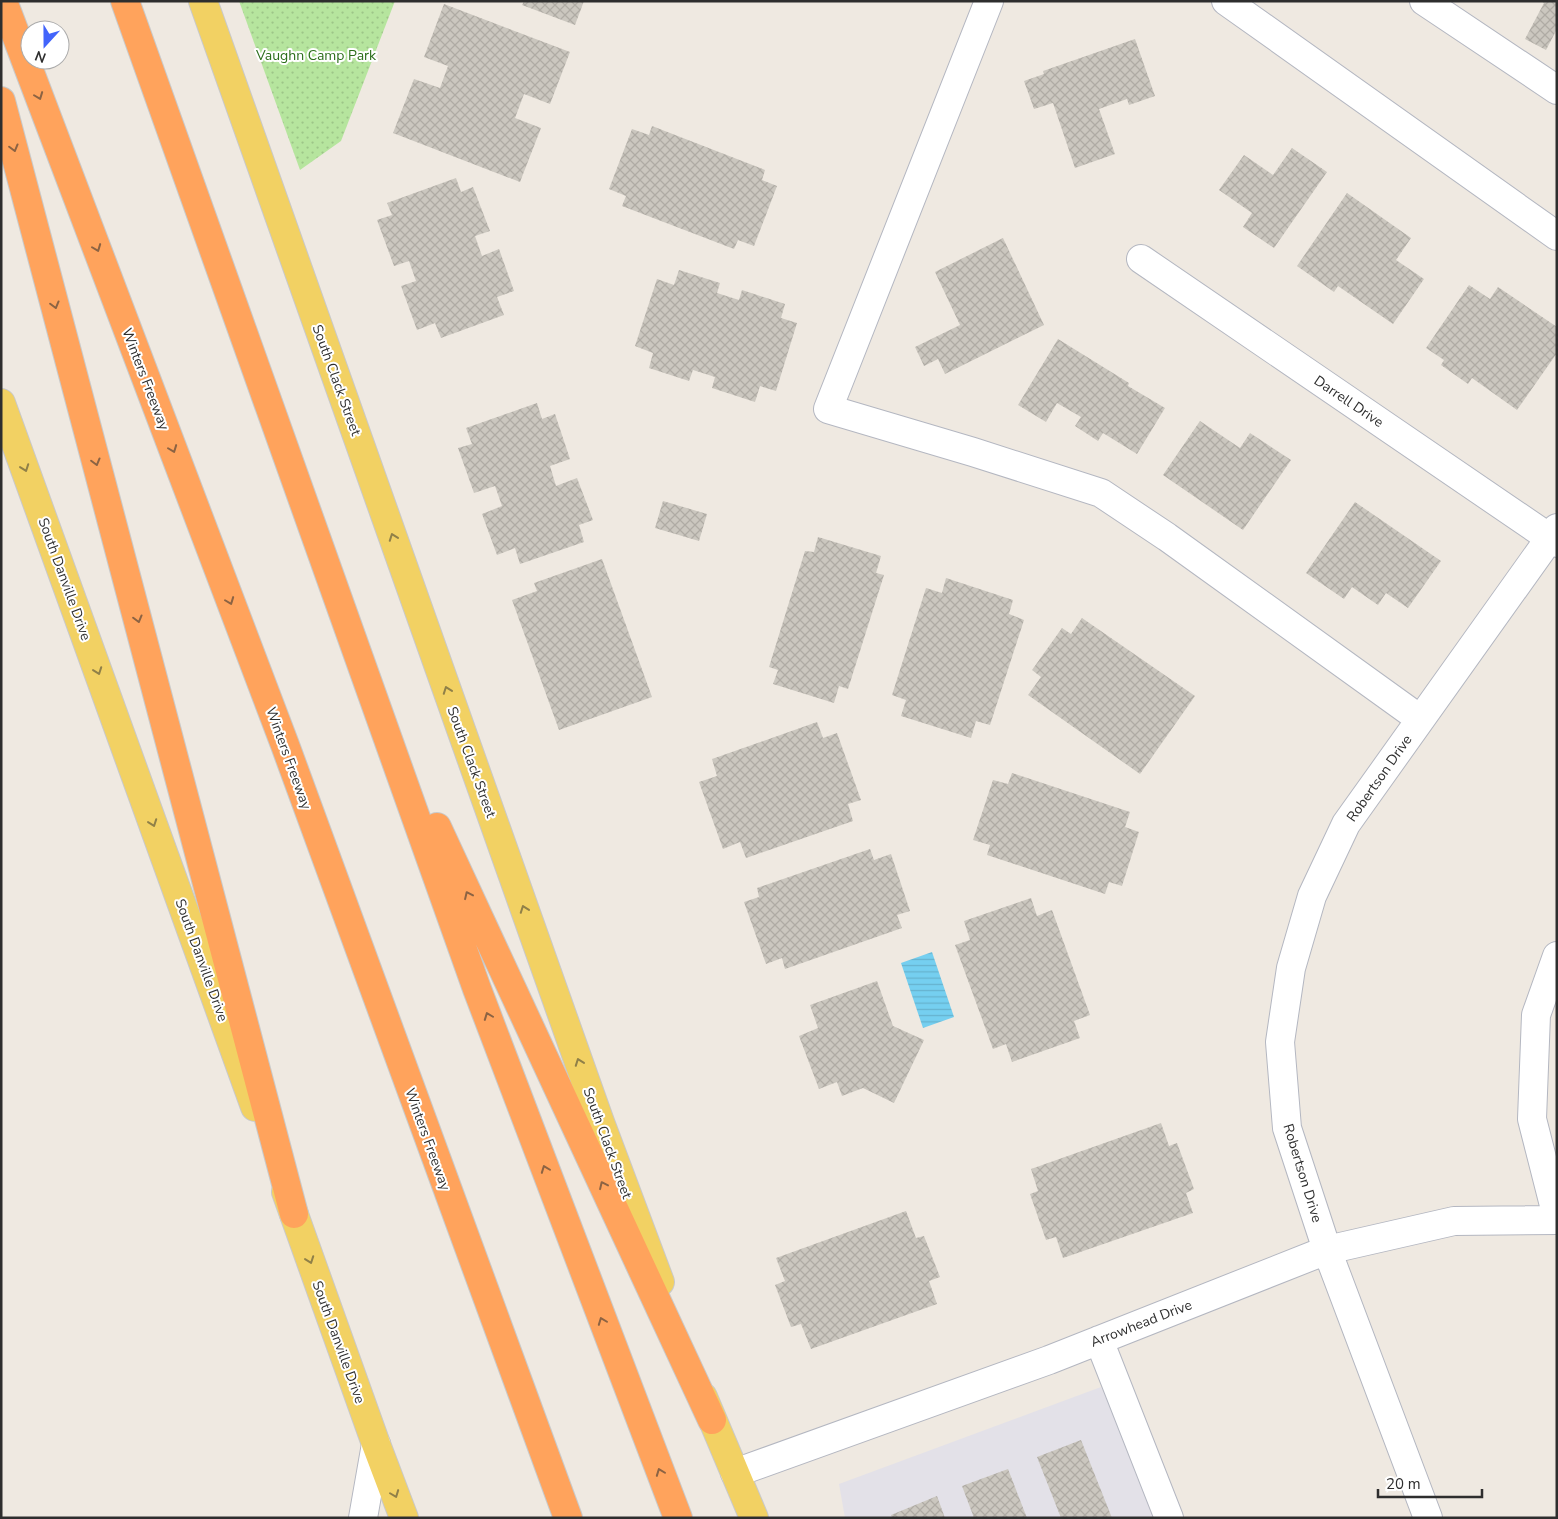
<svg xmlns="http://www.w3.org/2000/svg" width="1558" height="1519" viewBox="0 0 1558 1519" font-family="'Nunito Sans',sans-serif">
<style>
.industrial{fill:#e3e1e8}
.park{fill:url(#park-dots)}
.water{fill:url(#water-rules)}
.building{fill:url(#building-cross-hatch)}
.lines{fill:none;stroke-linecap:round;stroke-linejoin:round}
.minor-casing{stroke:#b4b7c1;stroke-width:30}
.major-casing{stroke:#c9c9c9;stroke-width:30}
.highway-casing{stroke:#c9c9c9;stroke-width:30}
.minor{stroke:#fff;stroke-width:28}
.major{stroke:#f2d163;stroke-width:28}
.highway{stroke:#ffa35c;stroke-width:28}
.oneway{stroke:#8c6343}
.oneway2{stroke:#908048}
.labels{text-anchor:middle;stroke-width:4;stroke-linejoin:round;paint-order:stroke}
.park-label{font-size:14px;fill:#2c6e1b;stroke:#fff}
.street-label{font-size:14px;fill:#2e2e2e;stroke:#fff}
</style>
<defs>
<pattern id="park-dots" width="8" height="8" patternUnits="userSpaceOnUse" patternTransform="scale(1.25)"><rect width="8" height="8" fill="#b6e59e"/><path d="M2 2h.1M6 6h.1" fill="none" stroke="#9dc588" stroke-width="1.8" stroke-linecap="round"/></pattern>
<pattern id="water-rules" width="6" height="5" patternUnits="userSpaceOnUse" patternTransform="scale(1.25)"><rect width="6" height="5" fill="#75cff0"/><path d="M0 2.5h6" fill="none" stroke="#66b2ce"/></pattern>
<pattern id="building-cross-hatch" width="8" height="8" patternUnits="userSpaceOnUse" patternTransform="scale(1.25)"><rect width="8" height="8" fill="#cbc7bf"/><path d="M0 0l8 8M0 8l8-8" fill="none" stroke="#afaba4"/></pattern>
</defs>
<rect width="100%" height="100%" fill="#efe9e1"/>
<path class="industrial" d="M1101 1387 1165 1518H845L839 1484Z"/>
<path class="park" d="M239 1H395L341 141 300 170Z"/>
<path class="water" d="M932 952 954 1017 923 1028 901 963Z"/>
<path class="building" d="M524 1H584L575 25 522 5Z
M1541 1H1557V29L1546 50 1525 39 1544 3Z
M444 4 570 52 550 104 524 94 515 118 541 128 520 182 393 133 414 79 440 88 448 66 424 57Z
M1135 39 1155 96 1129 105 1127 99 1099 109 1115 154 1075 168 1053 103 1034 109 1024 81 1044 74 1043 71Z
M652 126 765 170 762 180 777 186 754 246 738 240 734 249 622 206 626 196 609 189 632 129 649 135Z
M1292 148 1327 172 1274 248 1243 227 1252 213 1219 190 1244 155 1273 175Z
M456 178 461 192 473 187 490 231 475 236 482 256 499 249 514 291 497 297 504 315 441 338 435 323 417 330 401 286 416 281 409 261 394 266 377 220 392 215 387 203Z
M1347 193 1411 238 1396 260 1424 279 1393 324 1338 286 1334 292 1297 266Z
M1003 238 1044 325 945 374 938 359 924 366 915 347 960 325 935 272Z
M679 270 720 283 717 293 739 300 742 290 785 304 781 318 797 323 776 391 760 386 755 402 712 388 715 377 693 370 689 381 649 368 653 353 635 346 657 279 674 285Z
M1469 285 1490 299 1498 287 1557 327V353L1517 410 1472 378 1468 384 1441 365 1444 360 1426 348Z
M1058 339 1129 383 1128 386 1165 408 1137 454 1103 433 1098 441 1075 426 1081 417 1057 403 1046 422 1018 405Z
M537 403 542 419 555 414 570 459 550 466 556 486 577 478 593 520 579 525 584 542 520 564 515 548 497 555 482 514 502 506 495 486 474 493 458 448 472 444 466 428Z
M1200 421 1240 448 1250 433 1291 460 1243 530 1163 475Z
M663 501 707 514 699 541 655 528Z
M1355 502 1441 561 1408 608 1386 593 1378 605 1352 587 1344 599 1306 573Z
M818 537 881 556 876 573 884 575 848 689 839 686 834 703 773 684 778 670 769 667 805 551 814 552Z
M602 559 652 697 559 730 512 600 537 591 534 583Z
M946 578 1013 600 1009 614 1024 620 990 725 976 721 971 738 901 716 906 700 892 695 926 588 942 593Z
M1082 618 1195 696 1140 774 1028 695 1041 677 1032 670 1062 628 1071 634Z
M817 722 823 738 837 733 861 800 848 804 853 821 746 858 740 842 723 849 699 782 717 776 712 759Z
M1012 773 1130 812 1125 827 1139 832 1122 886 1109 882 1105 894 987 855 990 845 973 840 993 780 1008 784Z
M870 849 874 860 891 854 910 911 897 915 902 928 785 969 782 958 766 964 744 902 759 897 757 888Z
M1031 898 1037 916 1052 910 1090 1015 1074 1021 1080 1038 1012 1062 1006 1044 993 1049 955 945 970 940 964 921Z
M877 981 893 1026 924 1040 894 1103 863 1088 842 1096 837 1082 819 1089 799 1036 818 1028 810 1005Z
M1161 1123 1169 1146 1177 1143 1194 1189 1186 1193 1193 1213 1063 1258 1056 1237 1046 1240 1030 1194 1038 1191 1031 1169Z
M906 1211 916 1238 924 1236 940 1277 929 1281 937 1304 811 1349 801 1324 791 1327 775 1285 785 1281 776 1258Z
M1081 1440 1112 1518H1061L1037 1457Z
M1008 1469 1027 1518H974L962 1486Z
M937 1496 945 1518H892L891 1515Z"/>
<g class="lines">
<g class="minor-casing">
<path id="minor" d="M989 1 828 409 973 452 1101 493 1167 537 1420 719
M1226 1 1557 236
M1424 1 1557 90
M1141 259 1557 543
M1557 956 1536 1015 1532 1119 1557 1217
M1099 1340 1169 1518
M735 1473 1049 1360 1327 1250 1454 1221 1557 1220
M363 1518 376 1444
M1428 1518 1327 1250 1287 1128 1280 1042 1291 968 1312 896 1346 824 1557 528"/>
</g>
<g class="major-casing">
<path id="major" d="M203 1 600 1122 660 1282
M1 403 255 1107
M286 1192 376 1444 404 1518
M703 1397 754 1518"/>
</g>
<g class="highway-casing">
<path id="highway" d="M3 1 285 745 568 1518
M125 1 477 989 678 1518
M1 101 294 1214
M437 827 712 1420"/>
</g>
<use href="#minor" class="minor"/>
<use href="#major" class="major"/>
<use href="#highway" class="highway"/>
</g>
<defs><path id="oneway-chevron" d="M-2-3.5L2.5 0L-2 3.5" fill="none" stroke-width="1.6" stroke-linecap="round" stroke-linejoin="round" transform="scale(1.25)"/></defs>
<g class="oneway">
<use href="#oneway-chevron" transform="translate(39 96) rotate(69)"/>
<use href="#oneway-chevron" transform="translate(14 148) rotate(75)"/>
<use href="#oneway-chevron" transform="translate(97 248) rotate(69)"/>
<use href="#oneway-chevron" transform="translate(55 305) rotate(75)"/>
<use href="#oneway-chevron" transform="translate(173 449) rotate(69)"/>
<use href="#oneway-chevron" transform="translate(96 462) rotate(75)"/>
<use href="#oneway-chevron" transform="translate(230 601) rotate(69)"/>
<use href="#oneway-chevron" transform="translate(138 619) rotate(75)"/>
<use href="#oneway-chevron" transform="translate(468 895) rotate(-115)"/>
<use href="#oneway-chevron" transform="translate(488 1016) rotate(-111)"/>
<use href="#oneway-chevron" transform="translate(545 1169) rotate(-111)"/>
<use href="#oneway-chevron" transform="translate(603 1185) rotate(-115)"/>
<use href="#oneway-chevron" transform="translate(602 1321) rotate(-111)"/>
<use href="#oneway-chevron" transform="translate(660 1472) rotate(-111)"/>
</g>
<g class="oneway2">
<use href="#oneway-chevron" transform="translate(25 468) rotate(70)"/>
<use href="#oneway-chevron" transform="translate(393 537) rotate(-110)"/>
<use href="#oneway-chevron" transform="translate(98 671) rotate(70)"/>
<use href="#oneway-chevron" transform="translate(447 690) rotate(-110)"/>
<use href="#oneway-chevron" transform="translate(153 823) rotate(70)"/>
<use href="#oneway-chevron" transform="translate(524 909) rotate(-110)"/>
<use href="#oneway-chevron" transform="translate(579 1062) rotate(-110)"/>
<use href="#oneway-chevron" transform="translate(310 1260) rotate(70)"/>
<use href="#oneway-chevron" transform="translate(395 1494) rotate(69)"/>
</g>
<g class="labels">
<g class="park-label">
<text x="316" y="60">Vaughn Camp Park</text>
</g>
<g class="street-label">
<text transform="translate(146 379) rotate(69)" y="5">Winters Freeway</text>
<text transform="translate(337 380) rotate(70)" y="5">South Clack Street</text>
<text transform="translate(1349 401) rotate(34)" y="5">Darrell Drive</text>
<text transform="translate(65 579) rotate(70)" y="5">South Danville Drive</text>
<text transform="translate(289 758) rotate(70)" y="5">Winters Freeway</text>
<text transform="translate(472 762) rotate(70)" y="5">South Clack Street</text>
<text transform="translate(1379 778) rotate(-55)" y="5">Robertson Drive</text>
<text transform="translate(202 960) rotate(70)" y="5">South Danville Drive</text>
<text transform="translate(428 1139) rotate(70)" y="5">Winters Freeway</text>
<text transform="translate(608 1143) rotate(70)" y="5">South Clack Street</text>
<text transform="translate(1303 1173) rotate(73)" y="5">Robertson Drive</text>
<text transform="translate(1141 1323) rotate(-21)" y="5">Arrowhead Drive</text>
<text transform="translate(339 1342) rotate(70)" y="5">South Danville Drive</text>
</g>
</g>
<rect width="1558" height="1519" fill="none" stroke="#2e2e2e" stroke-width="5"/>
<g transform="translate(45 45) rotate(201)"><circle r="24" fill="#ffffff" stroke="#ababab"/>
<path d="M0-4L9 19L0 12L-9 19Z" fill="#4264fb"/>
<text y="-8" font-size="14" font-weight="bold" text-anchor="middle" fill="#2e2e2e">N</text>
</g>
<path d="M1378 1489v8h104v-8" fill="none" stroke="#2e2e2e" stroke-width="2.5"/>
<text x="1386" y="1489" font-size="15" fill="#2e2e2e" stroke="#ffffff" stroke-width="4" paint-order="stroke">20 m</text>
</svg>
